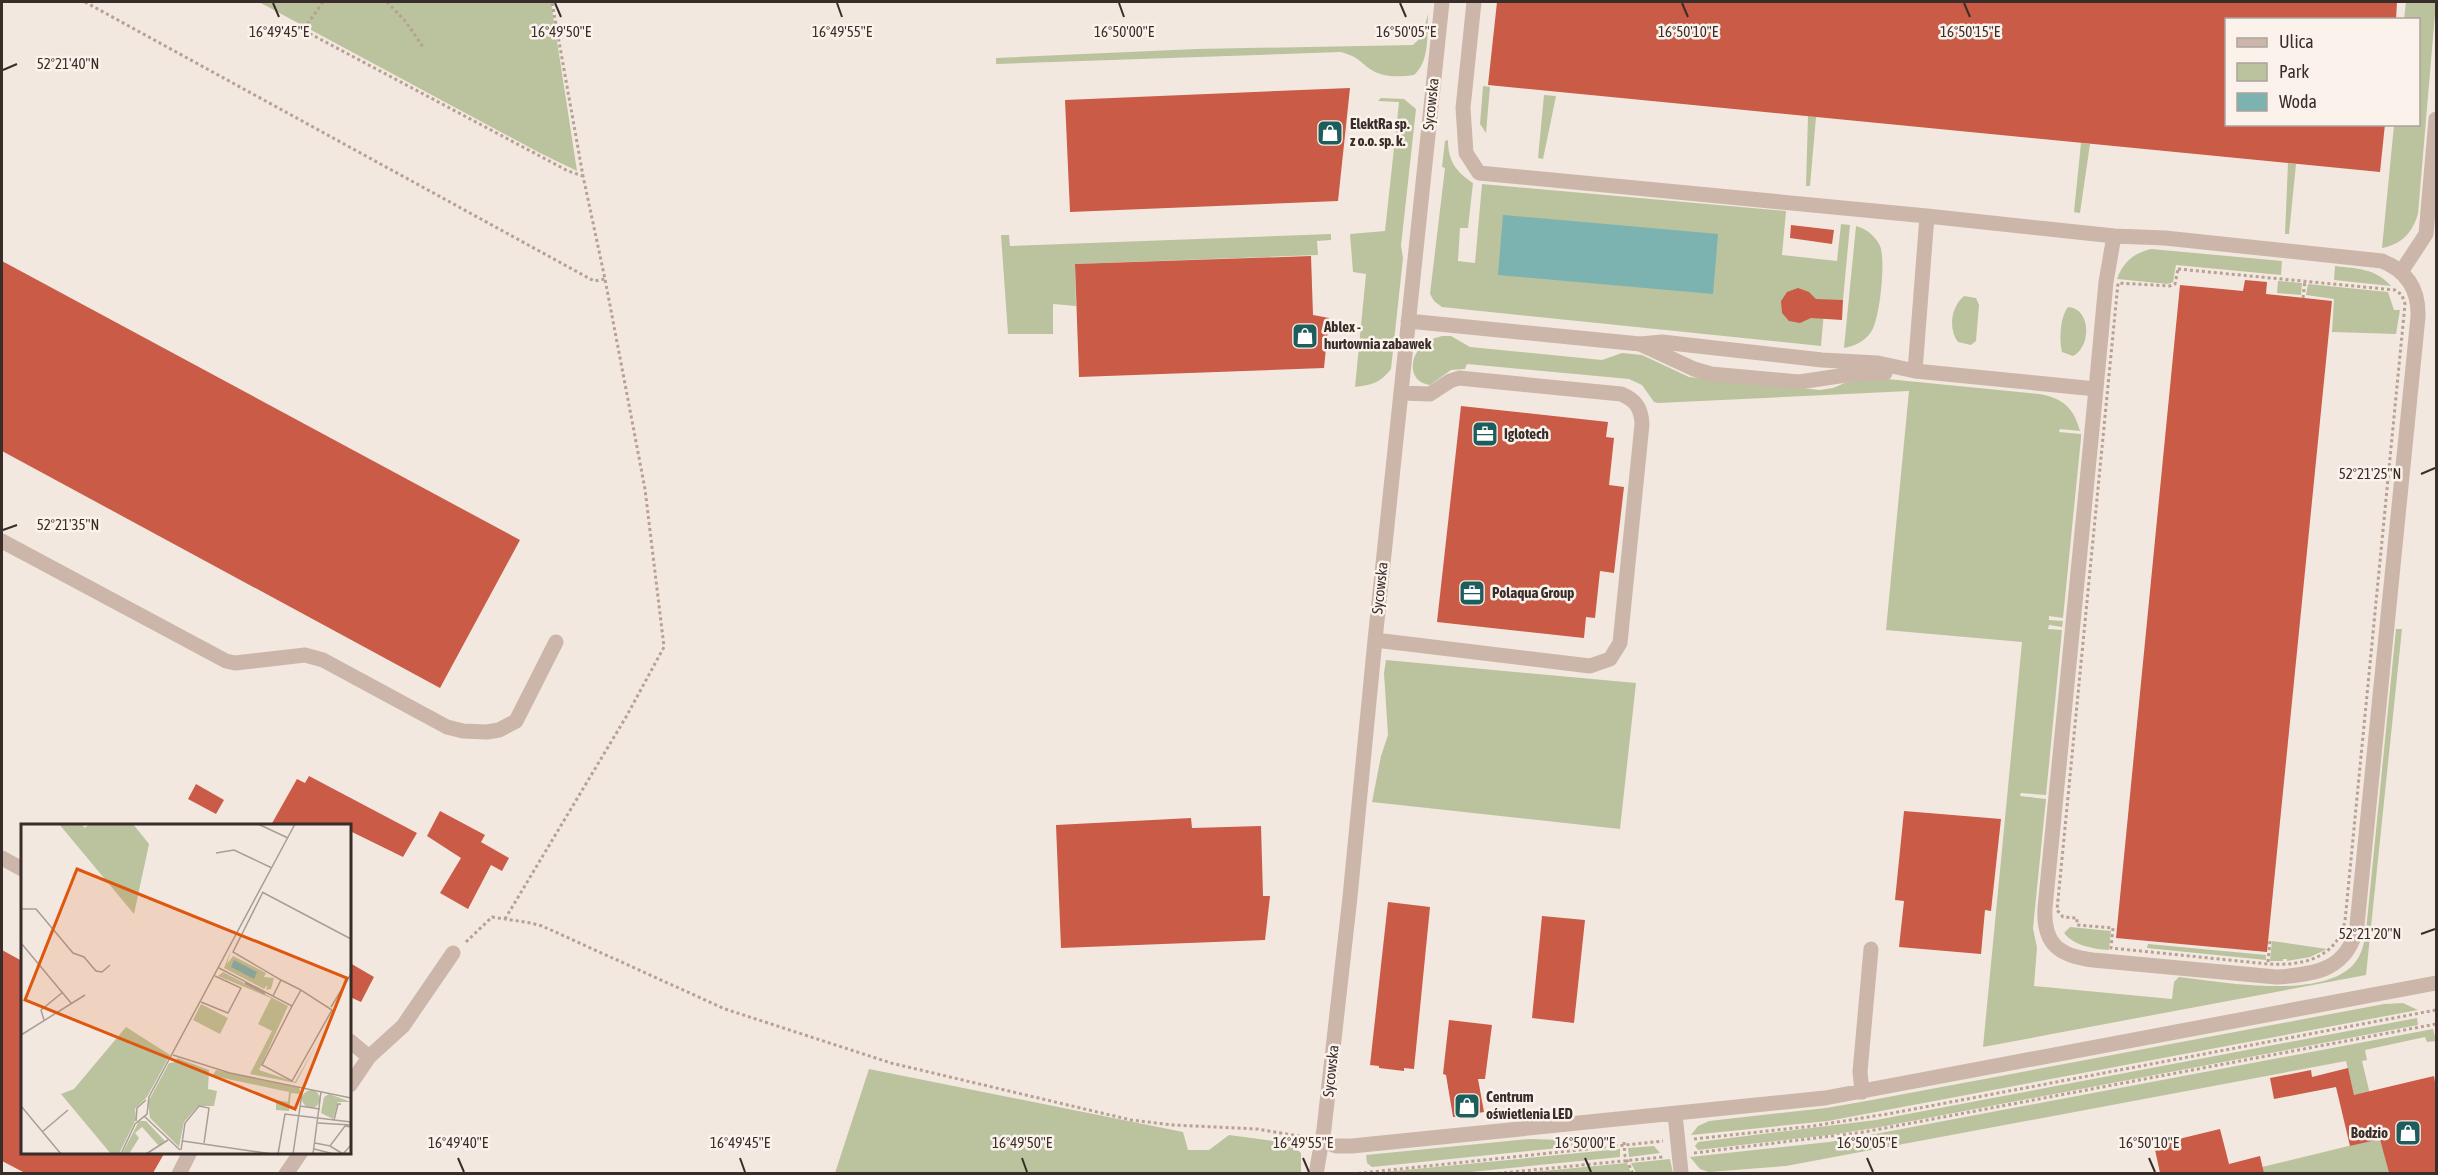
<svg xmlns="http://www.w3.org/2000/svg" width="2438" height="1175" viewBox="0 0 2438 1175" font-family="'Asap Condensed',sans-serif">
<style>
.green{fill:#bac39e}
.water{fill:#7cb2af}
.building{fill:#c95b47}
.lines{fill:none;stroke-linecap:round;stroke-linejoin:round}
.path{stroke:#b8a094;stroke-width:3;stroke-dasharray:3 3;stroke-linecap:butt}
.minor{stroke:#ccb6aa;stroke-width:15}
.ticks{fill:none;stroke:#392d2a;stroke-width:2}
.labels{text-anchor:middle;stroke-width:5;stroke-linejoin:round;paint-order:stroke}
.street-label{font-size:15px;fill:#392d2a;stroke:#fbf2eb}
.poi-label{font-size:15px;font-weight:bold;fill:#392d2a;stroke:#fbf2eb;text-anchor:start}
.inset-road{fill:none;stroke:#a99d97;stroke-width:1.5}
.view{fill:#df570e;fill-opacity:0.15;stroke:#df570e;stroke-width:3}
.inset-edge{fill:none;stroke:#392d2a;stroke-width:3}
.ticks-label{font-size:15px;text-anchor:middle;fill:#392d2a;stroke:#fbf2eb;stroke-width:5;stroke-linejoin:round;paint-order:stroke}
</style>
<rect width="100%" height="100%" fill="#f3e8df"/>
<path class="green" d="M259 2H551L577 171 540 153Z
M2406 2H2436L2418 214C2412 233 2402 244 2382 248L2394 125 2418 124V20L2404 19Z
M1428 14C1427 34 1430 61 1414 75 1400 77 1383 78 1370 69 1358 60 1358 57 1341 52L996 64V58L1196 49 1413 45 1422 36Z
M1483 86 1490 87 1486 133 1480 124Z
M1544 95 1556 96 1543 159 1538 158Z
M1381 98 1404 99 1416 109 1401 246 1403 258 1391 369C1380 383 1372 385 1355 387L1366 274 1353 272 1350 234 1385 231 1399 102 1378 101Z
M1808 116 1816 117 1810 186H1806Z
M1448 140C1448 161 1456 172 1473 183L1468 228H1460L1458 261 1475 263 1482 184 1786 211 1782 255 1837 261 1841 224 1850 225 1843 300H1825L1821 346 1442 307 1434 301 1430 294 1445 168 1442 167 1445 141Z
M2081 143 2090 144 2080 213 2074 212Z
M2288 163 2296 164 2289 234H2285Z
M1856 226C1866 229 1875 235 1880 246 1886 259 1880 320 1871 332 1865 341 1855 346 1844 348Z
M1331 234V240L1317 241 1318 255 1075 264 1076 306 1053 304V334H1008L1001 235H1009L1010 246Z
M2151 249 2282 261 2281 275 2176 265 2173 282 2168 284 2117 279C2123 262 2134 253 2151 249Z
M2335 266C2358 269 2375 268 2391 286L2334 280Z
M2278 281 2302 283 2301 295 2277 293Z
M2308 284 2388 292 2394 310H2400L2396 334 2332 332 2334 299 2306 295Z
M1964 296 1976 298 1979 305 1976 341 1971 345 1958 342C1948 329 1951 307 1964 296Z
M2068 307C2092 309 2091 347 2073 356L2062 352C2059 340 2060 317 2068 307Z
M1442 336H1451L1470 347 1602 360 1622 353 1642 355 1689 377 1820 390 1833 388 1847 382 1877 378 2039 394C2063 398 2074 408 2080 431L2060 429 2059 432 2081 434V438L2063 618 2049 616V620L2063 621 2062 627 2049 625 2048 629 2062 630 2046 795 2021 793 2020 796 2046 799 2033 928 2037 948 2034 986 2172 999 2174 982 2179 977C2222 982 2320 1000 2353 965 2362 955 2364 944 2366 931L2396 629H2402L2366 975 1983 1047 2022 642 1886 630 1909 391 1658 403 1654 402 1642 385 1629 379 1467 364 1465 369 1451 370 1430 385C1407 382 1409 356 1424 344 1429 339 1436 338 1442 336Z
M1386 660 1636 683 1620 829 1372 802 1381 756 1388 735 1384 673Z
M2070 927 2111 931 2109 950C2094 949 2074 946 2064 933Z
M2272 941 2327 949 2310 957 2287 961V959H2283V961H2270Z
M2148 944 2266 955V960L2147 948Z
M2403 1003 2418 1010 1828 1121 1691 1135 1698 1126 1709 1121 1826 1108 1872 1100 2384 1004Z
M2417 1018 2418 1025 1875 1128 1829 1135 1698 1150 1695 1146 1698 1142 1876 1120Z
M2433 1029 2436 1041 2427 1042 2425 1037 2365 1050 2367 1060 2362 1061 2389 1173H2264L2262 1167 2365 1142 2346 1061 1786 1166 1709 1172 1700 1169 1690 1157 1829 1142 1875 1134Z
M869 1069 1183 1132 1188 1150H1209L1229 1135 1290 1143 1301 1153V1173H835Z
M1529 1139 1597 1141 1598 1144 1372 1167 1367 1163 1366 1155Z
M1654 1146 1660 1153 1629 1157 1628 1148Z
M1620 1149V1157L1460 1173H1374Z
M1670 1159 1673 1173H1636L1631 1163Z
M1627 1163 1631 1173H1522Z"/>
<path class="water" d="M1503 215 1718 234 1713 294 1498 275Z"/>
<path class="building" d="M1497 2H2397L2396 20H2226V124H2385L2380 172 1488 85Z
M1350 88 1338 201 1070 212 1065 100Z
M1791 225 1834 230 1832 244 1790 238Z
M1311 256 1313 315 1329 318 1324 368 1079 377 1075 264Z
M2 261 520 540 440 688 2 451Z
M2245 280 2267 282 2266 294 2332 301 2267 952 2116 938 2180 285 2243 291Z
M1798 288 1809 292 1816 299 1843 300 1842 320 1811 318 1800 323 1789 321 1782 313 1781 301 1787 292Z
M1461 406 1608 422 1606 437 1614 438 1609 485 1624 487 1614 573 1600 571 1595 618 1586 617 1584 638 1437 622Z
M309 776 417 833 403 857 350 831V825H271L297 779 305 783Z
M196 784 224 800 216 814 188 799Z
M440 811 485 835 481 842 509 858 502 871 491 865 468 909 440 893 461 858 427 836Z
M1904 811 2001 819 1991 911 1985 910 1981 954 1899 947 1904 901 1895 900Z
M1191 818 1192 828 1261 826 1263 896H1270L1265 940 1061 948 1056 825Z
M1388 902 1430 907 1414 1069 1404 1068V1071L1379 1068V1066L1370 1065Z
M1542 916 1585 920 1574 1023 1532 1018Z
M2 950 22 961V1152H165L153 1173H25L2 1161Z
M350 963 374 977 361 1002 350 997Z
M1449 1020 1492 1025 1485 1079H1478L1484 1112 1453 1117 1446 1075 1443 1074Z
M2348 1068 2354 1095 2434 1076 2436 1088V1173H2389L2380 1139 2350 1146 2336 1087 2274 1099 2270 1078 2311 1070 2312 1077Z
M2220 1129 2229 1164 2260 1156 2264 1173H2160L2154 1145Z"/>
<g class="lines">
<path class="path" d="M85 2 594 281 605 279
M323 2 303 30 568 171 583 176
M387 2 406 22 423 47
M2178 269 2395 290 2402 295 2405 304 2345 921C2337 959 2301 966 2268 964L2111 948 2113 928 2077 925V918L2063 917 2057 910 2118 283 2170 286 2175 284Z
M2303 298 2305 280
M505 919 626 717 664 647 645 489 605 279 583 176 552 2
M466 942 492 917 531 923 542 926 725 1009 891 1063 1131 1120 1173 1125 1257 1129 1305 1137
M2268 962 2270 941
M1694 1139 1813 1126 1893 1113 2436 1010
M1624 1142 1625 1156 1633 1174
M1694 1153 1864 1132 2436 1024
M1352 1174 1663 1141
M1492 1174 1663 1157"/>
<path class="minor" d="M1474 2 1463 108 1466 153 1479 173 1927 216 1915 371
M1927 216 2114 236
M2401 272 2426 234 2436 119
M1408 321 1640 344 1662 342 1822 360 1878 363 1915 371 2096 389 2045 908C2043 944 2059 956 2093 960L2276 977C2316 975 2349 969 2357 925L2418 317C2419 290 2407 271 2382 261L2165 238 2114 236 2106 282 2096 389
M1640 344 1694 369 1711 374 1799 382 1853 374 1885 373
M2 541 226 661 235 663 305 655 323 660 447 727 463 731 487 732 499 730 516 721 556 642
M1375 640 1590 666 1610 659 1620 643 1642 424C1641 408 1636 400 1621 394L1459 378 1450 381 1430 394 1401 393
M2 858 22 869
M350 1041 369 1057
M350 1085 369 1057 403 1026 453 953
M1862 1092 1860 1072 1871 949
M1675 1114 1681 1172
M1322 1141 1336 1146H1352L1825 1098 2436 983
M179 1174 190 1152
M286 1174 301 1152
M1316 1174 1324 1129 1350 897 1375 640 1442 2"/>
</g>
<path class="ticks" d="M273 3 279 17M555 3 561 17M837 3 842 17M1119 3 1124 17M1400 3 1406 17M1682 3 1688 17M1964 3 1970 17M3 70 17 64M2421 474 2435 468M3 530 17 525M2421 934 2435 929M458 1158 464 1172M740 1158 745 1172M1022 1158 1027 1172M1303 1158 1309 1172M1585 1158 1591 1172M1867 1158 1873 1172M2149 1158 2155 1172"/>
<defs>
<g id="shop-square" transform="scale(1.35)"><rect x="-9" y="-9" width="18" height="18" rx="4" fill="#1d5d5b" stroke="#fbf2eb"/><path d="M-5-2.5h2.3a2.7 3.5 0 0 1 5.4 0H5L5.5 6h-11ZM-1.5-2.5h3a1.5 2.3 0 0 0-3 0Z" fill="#fff"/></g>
<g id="office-square" transform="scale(1.35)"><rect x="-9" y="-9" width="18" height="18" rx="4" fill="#1d5d5b" stroke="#fbf2eb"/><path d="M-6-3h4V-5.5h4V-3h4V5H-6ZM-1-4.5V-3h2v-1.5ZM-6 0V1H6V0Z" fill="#fff"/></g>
</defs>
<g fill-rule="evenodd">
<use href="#shop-square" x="1330" y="133"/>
<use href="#shop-square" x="1305" y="336"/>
<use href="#office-square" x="1485" y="434"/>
<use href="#office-square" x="1472" y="593"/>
<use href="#shop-square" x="1467" y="1106"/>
<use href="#shop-square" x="2408" y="1133"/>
</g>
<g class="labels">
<g class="street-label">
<text transform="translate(1431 104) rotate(-84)" y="5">Sycowska</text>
<text transform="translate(1380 588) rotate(-84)" y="5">Sycowska</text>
<text transform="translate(1331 1071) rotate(-84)" y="5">Sycowska</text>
</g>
<g class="poi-label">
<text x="1350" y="129">ElektRa sp.<tspan x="1350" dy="17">z o.o. sp. k.</tspan></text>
<text x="1324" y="332">Ablex -<tspan x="1324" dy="17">hurtownia zabawek</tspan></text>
<text x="1504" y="439">Iglotech</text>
<text x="1492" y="598">Polaqua Group</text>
<text x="1486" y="1102">Centrum<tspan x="1486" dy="17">oświetlenia LED</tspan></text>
<text x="2388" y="1138" text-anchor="end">Bodzio</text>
</g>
</g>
<g transform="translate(21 824)">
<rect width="330" height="330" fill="#f3e8df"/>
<path d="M38 0H62L63 4 69 0H112L128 20 113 90ZM210 126 206 140 212 132 245 149 243 153 253 154 250 165 245 166 247 161 243 165 203 144ZM202 148 267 182 238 246 274 258 294 223 275 259 229 250 251 207 237 200 250 174 197 152ZM180 180 207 194 199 210 172 196ZM105 203 149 231 126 273 114 285 115 295 98 330H90L40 270 53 265ZM156 234 188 246 187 265 196 267 193 282H177L163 298 158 323 129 294 127 278 148 239 155 238ZM195 246 278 264 280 270 270 269 268 287 255 286V276L267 278 268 268 202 254 192 251ZM281 275a9 9 0 1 1 18 0a9 9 0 1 1-18 0ZM308 270 330 278H317L312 295 300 289 303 273ZM118 297H125L144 317 138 322 121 303 114 309 118 314 108 330H101Z" fill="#bac39e"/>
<path d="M213 136 236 148 233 155 210 143Z" fill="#7cb2af"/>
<path class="inset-road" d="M237 0 267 14M195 29 213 26 251 44M241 68 330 115M242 68 212 128 260 156 252 172M0 85H15L52 129 63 133 75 147 81 148 89 141M0 119 50 179M198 144 271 182 241 241 271 257 311 186 280 166 271 182M260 156 280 166M224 159 244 170M180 178 207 189 220 164 194 152M310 183 330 150M23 196 20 186 42 168M0 211 64 171M152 231 209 249 330 274M0 282 40 330M279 282 299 285M123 292 159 326M313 296 317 280H320M115 297 116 284 125 276M297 299 330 301M21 308 47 286M162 317 251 330M294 319 309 322 324 302 330 303M309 322 322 330 330 321M293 325 313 330M160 326 164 299 178 282 188 284 183 319M100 330 114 300 126 290 128 273 274 0M125 330 147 316M257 330 264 290 330 298M272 330 282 263M292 330 300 268"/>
<path class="view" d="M56 45 326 154 274 285 4 176Z"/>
<rect width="330" height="330" class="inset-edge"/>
</g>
<g class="ticks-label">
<text x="279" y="37">16°49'45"E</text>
<text x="561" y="37">16°49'50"E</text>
<text x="842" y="37">16°49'55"E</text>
<text x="1124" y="37">16°50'00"E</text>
<text x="1406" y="37">16°50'05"E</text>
<text x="1688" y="37">16°50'10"E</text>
<text x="1970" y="37">16°50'15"E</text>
<text x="68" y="69">52°21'40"N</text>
<text x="2370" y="479">52°21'25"N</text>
<text x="68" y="530">52°21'35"N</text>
<text x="2370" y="939">52°21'20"N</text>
<text x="458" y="1148">16°49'40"E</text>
<text x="740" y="1148">16°49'45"E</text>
<text x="1022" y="1148">16°49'50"E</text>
<text x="1303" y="1148">16°49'55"E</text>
<text x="1585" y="1148">16°50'00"E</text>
<text x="1867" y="1148">16°50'05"E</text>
<text x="2149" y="1148">16°50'10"E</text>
</g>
<rect width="2438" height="1175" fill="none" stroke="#392d2a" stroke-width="6"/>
<rect x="2225" y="18" width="195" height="108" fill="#fbf2eb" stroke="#ada39e" stroke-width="1.5"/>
<rect x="2237" y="38" width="30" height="9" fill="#ccb6aa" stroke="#ada39e" stroke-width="1.5"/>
<text x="2279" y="48" font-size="18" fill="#392d2a">Ulica</text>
<rect x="2237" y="63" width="30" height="18" fill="#bac39e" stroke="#ada39e" stroke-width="1.5"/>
<text x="2279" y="78" font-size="18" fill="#392d2a">Park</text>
<rect x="2237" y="93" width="30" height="18" fill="#7cb2af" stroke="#ada39e" stroke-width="1.5"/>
<text x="2279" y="108" font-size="18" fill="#392d2a">Woda</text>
</svg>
